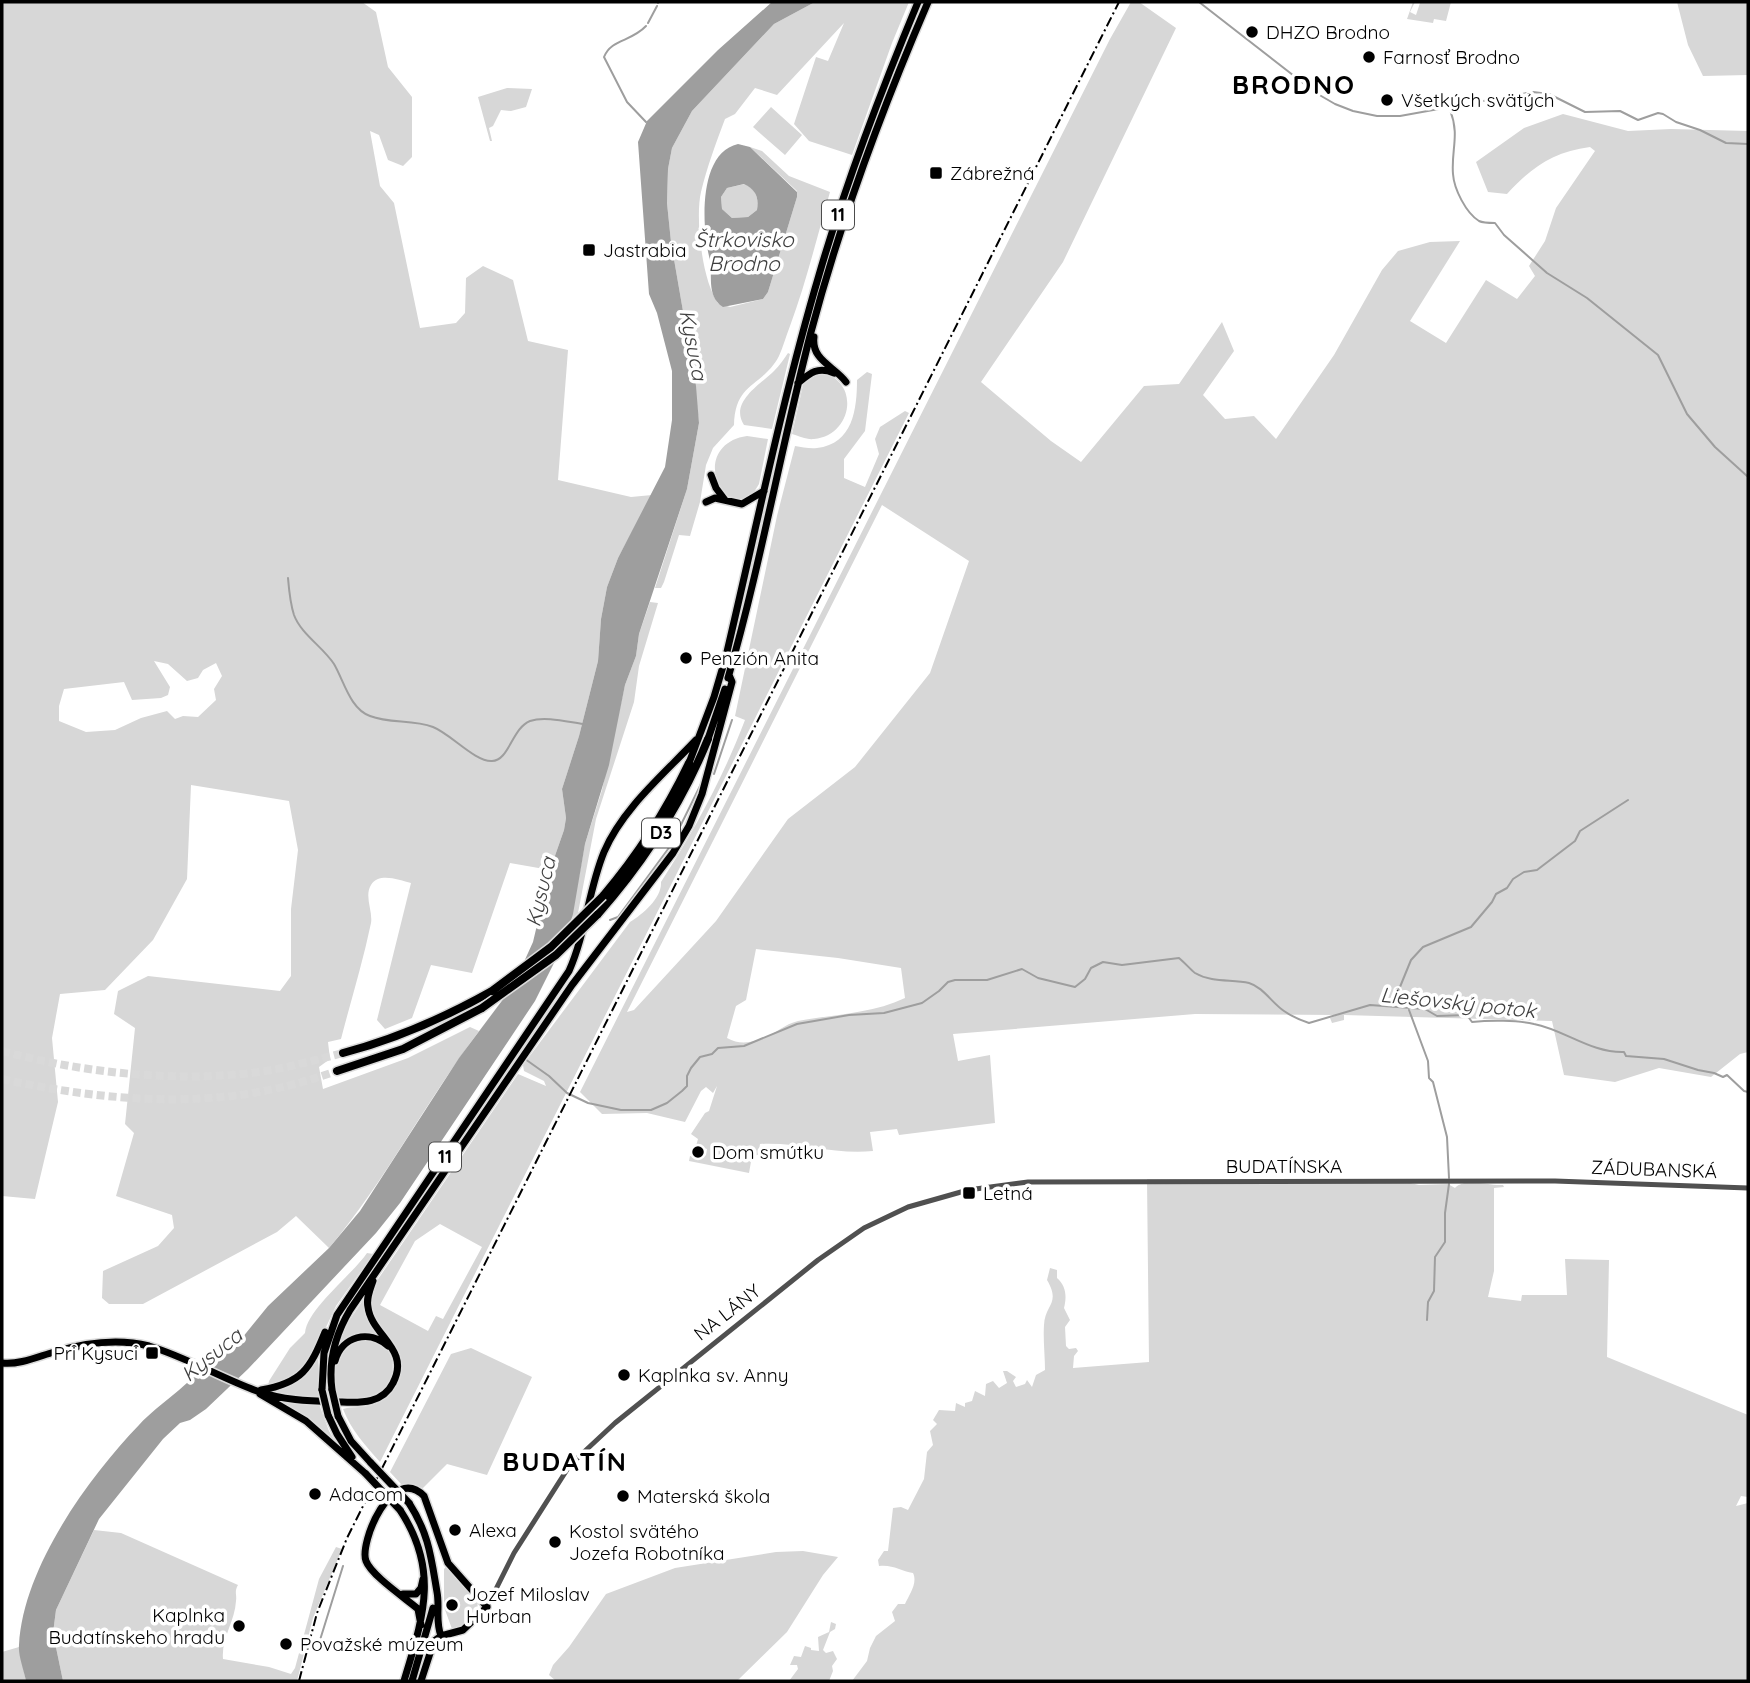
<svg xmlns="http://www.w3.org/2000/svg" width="1750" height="1683" viewBox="0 0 1750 1683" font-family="Quicksand,sans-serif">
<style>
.green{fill:#d7d7d7;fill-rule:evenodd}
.water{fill:#9e9e9e;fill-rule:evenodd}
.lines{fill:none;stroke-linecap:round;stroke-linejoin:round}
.stream{stroke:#9e9e9e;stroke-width:2}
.highway-tunnel{stroke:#d9d9d9;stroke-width:8;stroke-dasharray:8 4;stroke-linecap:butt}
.major-casing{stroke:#dbdbdb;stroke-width:10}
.highway-casing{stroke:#dbdbdb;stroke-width:11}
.minor{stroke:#505050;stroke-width:5}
.major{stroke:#000;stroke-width:7}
.highway{stroke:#000;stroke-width:8}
.rail{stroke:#000;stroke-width:2;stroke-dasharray:10 3.5 2 3.5;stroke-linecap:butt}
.major-bridge-casing{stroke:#dbdbdb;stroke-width:10;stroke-linecap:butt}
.highway-bridge-casing{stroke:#dbdbdb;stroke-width:11;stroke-linecap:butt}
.major-bridge{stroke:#000;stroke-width:7}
.highway-bridge{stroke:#000;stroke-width:8}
.poi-dot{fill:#000;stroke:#fff;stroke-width:2.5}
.labels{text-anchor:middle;stroke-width:7;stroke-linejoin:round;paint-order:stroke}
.shield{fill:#fff;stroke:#4c4c4c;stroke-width:2}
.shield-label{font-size:18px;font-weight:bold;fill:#000}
.poi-label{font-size:19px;fill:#000;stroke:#fff;text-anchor:start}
.street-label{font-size:19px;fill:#000;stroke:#fff}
.water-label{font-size:21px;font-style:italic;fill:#3f3f3f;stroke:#fff}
.district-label{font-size:26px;font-weight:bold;letter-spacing:2px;fill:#000;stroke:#fff}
</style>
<rect width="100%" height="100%" fill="#fff"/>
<path class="green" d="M2 2H362L376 12 388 67 412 97V157L403 166 388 160 379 135 370 131 380 186 394 203 420 328 456 323 465 313 466 278 483 266 513 280 528 341 568 350 558 480 631 497 652 495 618 558 607 587 601 619 598 661 579 736 562 789 566 818 564 830 550 870 510 863 472 973 431 965 412 1018 385 1029 377 1020 411 883C399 880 379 872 371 885 364 896 373 911 371 923 363 962 351 1000 341 1039L328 1042 330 1059 319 1067 323 1089 408 1058 470 1027 479 1031C426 1101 386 1180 329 1248L296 1216 277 1232 143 1304H109L102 1298 103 1271 158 1246 174 1228 172 1215 116 1196 134 1133 125 1124 135 1028 114 1014 118 991 148 976 280 991 291 976V909L298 850 289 801 191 785 187 879 153 940 105 990 60 994 52 1038 58 1102 35 1199 2 1196ZM154 661 168 664 187 681 198 678 203 670 216 663 222 676 214 689 216 700 198 717 183 716 175 719 167 711 141 718 115 730 86 732 59 721V706L64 689 124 682 132 700 161 698 168 695 170 687Z
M815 2H909L892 43 852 155 809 141 794 124 816 57 828 61 844 23 777 95 755 88 735 114 725 119C716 143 707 167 701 192 695 218 702 281 718 303L730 307 763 299 768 292 797 197V191L750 147 762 151 789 176 830 192C817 237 806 283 790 326 786 336 783 347 779 356 763 387 735 381 734 425L713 448 706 465 700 502 690 536 679 535 664 582 661 588H655L687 489 699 423 692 363 671 242 667 203 668 169 672 148 692 111 774 24Z
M1131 2H1139L1176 28 1063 262 981 382 1051 441 1081 462 1144 386 1179 384 1222 322 1234 351 1203 395 1225 419 1254 416 1276 439 1334 355 1382 270 1398 251 1430 242 1460 241 1410 321 1446 343 1486 280 1517 299 1535 276 1529 266 1545 241 1556 208 1595 151 1590 147C1553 152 1532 167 1507 194L1488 192 1476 162 1524 128 1563 114 1628 131 1671 129 1748 131V1052L1740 1054 1711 1077 1659 1068 1615 1082 1564 1075 1552 1021 1344 1015V1020L1332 1023 1330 1018 1338 1015 1195 1014 953 1034 958 1061 990 1055 995 1123 899 1135 897 1129 870 1132 873 1151C835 1155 800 1142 760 1144L758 1155 752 1156 749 1173 689 1161 690 1156 702 1158 706 1155 707 1149 696 1146 698 1139 691 1134 705 1113 709 1111 717 1086 713 1093 706 1087 701 1091 685 1122 647 1113 602 1114 580 1092 1110 39ZM882 505 969 561 930 673 855 767 788 819 716 921 634 1010 627 1012ZM756 949 838 958 901 968 905 998C871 1014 835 1014 798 1021 784 1024 773 1036 759 1040 747 1043 738 1044 727 1038L736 1006 746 1000Z
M1413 2H1415L1410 12 1416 15 1420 3 1416 2H1451L1446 21 1434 19 1433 23 1407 19Z
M1677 2H1748V75L1703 76 1688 45Z
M507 88 532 89 526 107 511 111 501 110 493 126 489 128 492 141H490L478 97Z
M771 107 802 135 785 155 753 127Z
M745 184C756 190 759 197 757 210L748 217 732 218 722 209 721 197 727 188Z
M788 353 790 354 772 429 744 425C729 402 761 384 774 371 780 365 784 359 788 353Z
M818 372C861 378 854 435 814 439 807 440 799 436 792 434L803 385 807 379Z
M867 372 872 374 865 431 844 459V478L865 487 879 454 875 439 880 427 905 411 909 413 380 1462C365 1445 351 1430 343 1409 354 1406 365 1408 375 1404 398 1395 408 1366 395 1345 391 1337 382 1332 377 1325 370 1313 371 1301 372 1288L518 1074 546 1086 544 1081 524 1071 523 1065 630 922C643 914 662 898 661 882 695 829 722 780 745 720L735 716 777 516 795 446C802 447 810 449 817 448 853 444 857 409 857 380ZM440 1224 482 1247 443 1319 436 1316 428 1331 380 1305 415 1241Z
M747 436 768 439 759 484 751 497 732 501C705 479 710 441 747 436Z
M650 602 658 603 639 666 634 702 596 819 578 913 571 919 585 844 602 790 625 685 636 656 639 634Z
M1147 1179H1393L1419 1185 1448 1184 1455 1188C1465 1177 1488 1186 1503 1185L1504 1187 1494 1188V1271L1488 1297 1521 1301 1522 1295H1567L1565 1259 1609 1260 1607 1357 1748 1415V1497L1741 1496 1736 1506 1748 1503V1681H852L867 1661 870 1648 876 1636 895 1621 892 1612 898 1604H905C909 1595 918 1583 913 1573 901 1571 892 1564 879 1566L878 1560 884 1551H888L893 1508 901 1507 908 1510 924 1479 927 1452 933 1445 930 1431 937 1424 933 1420 939 1410 955 1411 956 1403 965 1407V1403L972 1401 975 1391 985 1396 986 1384 993 1381 999 1388 1007 1383 1003 1371H1007L1016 1377 1013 1381 1016 1387 1025 1384 1027 1380 1032 1387 1036 1375 1045 1370C1045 1355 1043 1340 1044 1325 1045 1304 1061 1304 1047 1280L1050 1268 1057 1270V1278C1066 1286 1067 1296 1064 1308L1070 1320 1065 1327 1066 1346 1069 1349 1076 1348 1078 1351 1074 1356 1073 1368 1149 1362Z
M367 1253 373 1254 336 1306 313 1355 293 1379 268 1386 269 1381 290 1348 305 1333C307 1309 352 1275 367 1253Z
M365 1297 368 1319 383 1338 368 1334 339 1346 345 1327Z
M358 1339C364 1339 371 1339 375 1341 402 1352 396 1387 372 1397 361 1401 349 1399 338 1400 332 1369 332 1356 358 1339Z
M471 1348 532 1377 487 1475 447 1464 423 1488 401 1484 390 1472 451 1354Z
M318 1357V1398L295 1397 268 1391C296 1387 303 1376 318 1357Z
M268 1398 319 1404 329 1431 338 1446Z
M94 1530 121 1533 238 1585C234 1592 237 1594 236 1601 235 1621 221 1639 223 1659L269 1667 291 1674 295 1668 319 1579 336 1547 342 1549 313 1618 297 1681H63L53 1633 56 1610Z
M803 1551 838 1557 823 1575 787 1632 737 1681H556L549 1675 553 1665 569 1647 606 1594 675 1568 776 1552Z
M446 1567 477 1601C481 1615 464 1626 452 1629L444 1607V1569Z
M831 1622 836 1624 835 1629 830 1632 823 1650 826 1653 833 1651 837 1659 832 1666 833 1671 829 1681H789L798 1669 797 1665H790L794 1656 801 1657 805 1646 811 1648V1650L819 1651 818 1637 829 1632Z
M19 1647 26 1681H2V1652Z"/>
<path class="water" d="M772 2H815L774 24 692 111 672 148 668 169 667 203 671 242 696 386 699 423 687 489 639 634 636 656 625 685 609 765 585 844 573 914 564 943 535 1001 400 1203 376 1233 248 1369 206 1409 190 1420 180 1423 163 1439 99 1519 56 1610 53 1633 63 1681H26C24 1670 18 1656 19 1645 23 1568 88 1478 139 1425 161 1401 190 1387 207 1359H214L238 1343 268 1306 329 1248 360 1211 459 1058 513 986 533 942 550 870 564 830 566 818 562 789 579 736 598 661 601 619 607 587 618 558 665 467 672 420V371L657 313 649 294 638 142 647 121 718 50Z
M738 144 750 147 797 192V197L768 292 763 299 723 307C705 295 714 274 709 256 702 226 698 153 738 144ZM744 184C756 190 759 197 757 210L748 217 732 218 722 209 721 197 727 188Z"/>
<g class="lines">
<path class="stream" d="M1199 2 1316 93 1335 104 1353 111 1377 116H1400L1533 92 1549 94 1585 112 1620 111 1638 120 1658 113 1663 114 1676 122 1700 130 1726 143 1748 144
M658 3V2
M648 23 657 6
M1450 110C1460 135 1451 150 1453 174 1454 189 1466 213 1479 221 1483 223 1491 223 1495 223L1504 235 1547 273 1587 298 1658 355 1687 414 1715 447 1747 476
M646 122 627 102 604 57C611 39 631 42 646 26
M288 578C289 590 290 603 294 615 301 634 323 647 334 664 344 681 350 709 370 716 390 724 412 719 433 727 451 734 475 762 492 761 509 761 512 728 530 721 545 716 568 722 583 724
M714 774 732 720
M610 920 618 917 671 845 701 784
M1393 1004 1411 960 1423 947 1471 927 1492 902 1496 894 1507 888 1513 879 1524 872 1537 870 1575 841 1580 831 1628 800
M1409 1010 1428 1061 1429 1078 1433 1082 1447 1137 1449 1178
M525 1059 549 1076 567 1093 588 1103 621 1110H651L667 1103 682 1091 687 1086V1076L691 1068 700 1057 712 1054 718 1048 744 1046 797 1024 849 1015 884 1013 922 1003 939 991 948 982 955 980H987L1022 969 1038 978 1075 987 1085 979 1091 968 1103 962 1122 965 1179 958C1185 963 1190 969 1195 973 1212 983 1232 979 1249 983 1263 987 1272 1003 1284 1011 1291 1016 1300 1020 1309 1023L1370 1005 1425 1009 1437 1016 1467 1015 1472 1022C1490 1020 1517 1020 1534 1024 1565 1030 1591 1053 1624 1052L1626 1056 1664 1059 1698 1070 1714 1073 1723 1077 1727 1075 1744 1091 1748 1092
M1427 1320 1428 1302 1434 1291 1435 1257 1445 1242V1213L1449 1184
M320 1640 343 1566"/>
<path class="highway-tunnel" d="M2 1051C80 1072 162 1081 243 1074 277 1071 311 1061 343 1053
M2 1079C84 1097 175 1107 259 1092 286 1087 311 1080 337 1071"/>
<g class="major-casing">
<path id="major" d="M814 337C811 360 834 366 846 382
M798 383C810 373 818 366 834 373
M711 475 716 488 725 500
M706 502 715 498 742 504 764 491
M728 678C761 564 781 447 811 332 841 219 882 109 928 2
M708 739 725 689
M689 763 714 697 726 656C756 529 782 400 819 275 846 182 881 91 918 2
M335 1361C342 1336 369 1329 388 1346
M2 1363C19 1365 37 1357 54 1352 84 1343 118 1338 149 1346 186 1357 221 1378 257 1391 285 1401 313 1401 342 1402 362 1403 383 1403 393 1383 411 1349 371 1335 368 1307 366 1298 370 1290 373 1281
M261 1390C302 1383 310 1369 325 1332
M322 1390 324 1353 337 1315 569 971C586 933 588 891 604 852 622 809 664 774 696 740
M332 1390C328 1360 335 1335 350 1310L572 985 673 853 689 826 702 794 732 682 729 675
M260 1394 306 1421 366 1474
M328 1415 337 1434 352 1457
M338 1416 351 1441 371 1463
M409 1503C429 1534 431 1557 437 1592 440 1608 435 1620 441 1636
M400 1510C440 1571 423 1617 404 1681
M403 1594H416L421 1588 423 1579
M412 1681 433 1608
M421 1681 434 1641 441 1636 463 1630 487 1607 448 1563 424 1496C392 1463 359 1543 366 1561 371 1575 405 1598 418 1609L421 1625"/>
</g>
<g class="highway-casing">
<path id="highway" d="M603 896C638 855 666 811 689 763
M597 915C644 862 681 805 708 739
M343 1053C396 1039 444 1018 492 991
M337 1071 403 1049 482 1008"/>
</g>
<path class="minor" d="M487 1607 514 1553 570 1465 615 1423 818 1260 864 1228 908 1207 968 1190 1028 1182 1555 1181 1748 1188"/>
<use href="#major" class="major"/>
<use href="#highway" class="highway"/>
<path class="rail" d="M299 1681 317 1613 347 1538 1119 2"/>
<g class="major-bridge-casing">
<path id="major-bridge" d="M322 1390 328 1415
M332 1390 338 1416
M371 1463 409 1503
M366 1474 400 1510"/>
</g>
<g class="highway-bridge-casing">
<path id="highway-bridge" d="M492 991 551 947 603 896
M482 1008 556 955 597 915"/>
</g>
<use href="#major-bridge" class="major-bridge"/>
<use href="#highway-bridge" class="highway-bridge"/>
</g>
<g class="poi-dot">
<circle cx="1252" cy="32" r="7"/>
<circle cx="1369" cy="57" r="7"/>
<circle cx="1387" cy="100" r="7"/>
<rect x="929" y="166" width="14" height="14" rx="3.5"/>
<rect x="582" y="243" width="14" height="14" rx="3.5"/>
<circle cx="686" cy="658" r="7"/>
<circle cx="698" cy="1152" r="7"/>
<rect x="962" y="1186" width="14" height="14" rx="3.5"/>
<rect x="145" y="1346" width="14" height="14" rx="3.5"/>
<circle cx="624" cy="1375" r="7"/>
<circle cx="315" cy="1494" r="7"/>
<circle cx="623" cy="1496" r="7"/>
<circle cx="455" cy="1530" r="7"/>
<circle cx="555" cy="1542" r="7"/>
<circle cx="452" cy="1605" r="7"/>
<circle cx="239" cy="1626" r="7"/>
<circle cx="286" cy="1644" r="7"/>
</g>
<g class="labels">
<g class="shield">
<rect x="822" y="200.5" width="32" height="29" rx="5"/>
<rect x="642" y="818.5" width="38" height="29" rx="5"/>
<rect x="429" y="1142.5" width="32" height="29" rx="5"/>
</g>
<g class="shield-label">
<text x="838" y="221">11</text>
<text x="661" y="839">D3</text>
<text x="445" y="1163">11</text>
</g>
<g class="poi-label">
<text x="1266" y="39">DHZO Brodno</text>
<text x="1383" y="64">Farnosť Brodno</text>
<text x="1401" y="107">Všetkých svätých</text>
<text x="950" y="180">Zábrežná</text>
<text x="603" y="257">Jastrabia</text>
<text x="700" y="665">Penzión Anita</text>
<text x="712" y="1159">Dom smútku</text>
<text x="983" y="1200">Letná</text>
<text x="138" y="1360" text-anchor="end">Pri Kysuci</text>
<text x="638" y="1382">Kaplnka sv. Anny</text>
<text x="329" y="1501">Adacom</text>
<text x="637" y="1503">Materská škola</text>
<text x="469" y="1537">Alexa</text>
<text x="569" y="1538">Kostol svätého<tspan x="569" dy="22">Jozefa Robotníka</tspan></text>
<text x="466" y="1601">Jozef Miloslav<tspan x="466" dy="22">Hurban</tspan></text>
<text x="225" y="1622" text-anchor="end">Kaplnka<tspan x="225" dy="22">Budatínskeho hradu</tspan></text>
<text x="300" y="1651">Považské múzeum</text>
</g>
<g class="street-label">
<text x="1284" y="1173">BUDATÍNSKA</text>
<text transform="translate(1654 1169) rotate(2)" y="7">ZÁDUBANSKÁ</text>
<text transform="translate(727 1312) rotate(-38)" y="7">NA LÁNY</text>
</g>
<g class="water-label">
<text x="744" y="247">Štrkovisko<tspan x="744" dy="24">Brodno</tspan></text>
<text transform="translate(693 345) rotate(79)" y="7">Kysuca</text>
<text transform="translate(541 892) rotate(-77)" y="7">Kysuca</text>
<text transform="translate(1458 1003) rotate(6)" y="7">Liešovský potok</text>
<text transform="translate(212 1355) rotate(-39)" y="7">Kysuca</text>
</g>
<g class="district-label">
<text x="1294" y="94">BRODNO</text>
<text x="565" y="1471">BUDATÍN</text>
</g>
</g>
<rect width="1750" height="1683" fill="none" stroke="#000000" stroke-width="7"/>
</svg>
